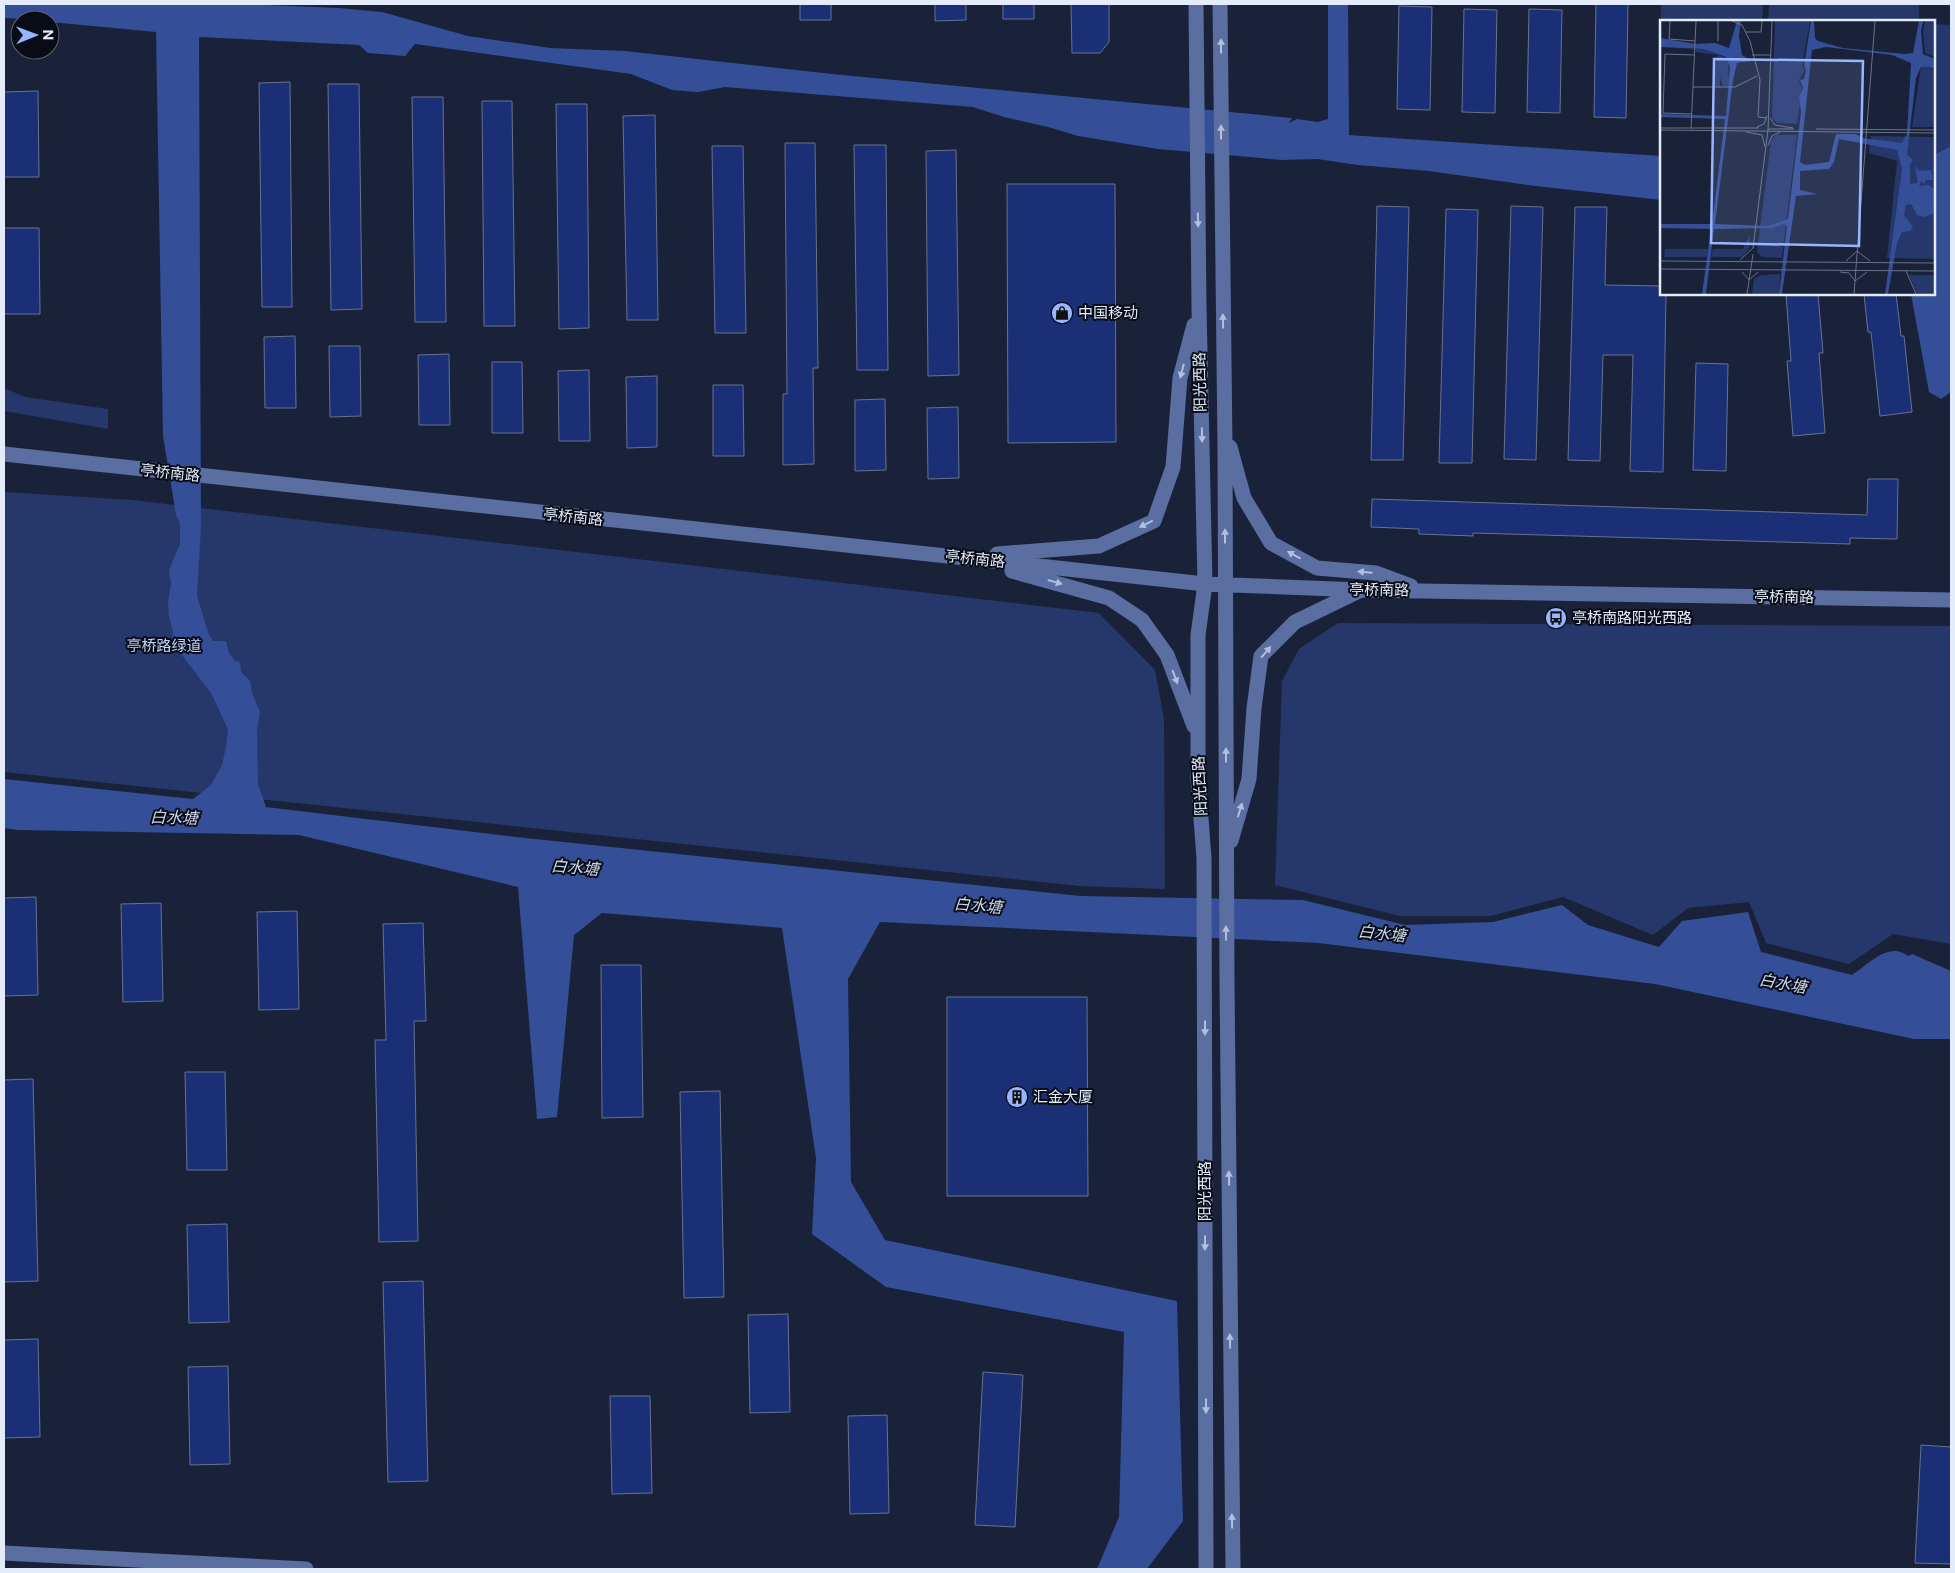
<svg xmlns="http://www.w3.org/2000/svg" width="1955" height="1573" viewBox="0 0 1955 1573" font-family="'Public Sans','Noto Sans SC',sans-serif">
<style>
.green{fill:#26386b}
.water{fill:#344e97}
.building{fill:#1a2f75;stroke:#677390}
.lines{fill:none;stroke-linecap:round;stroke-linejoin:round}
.secondary{stroke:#5a6ea1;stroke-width:15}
.oneway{fill:#b4bfdc}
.labels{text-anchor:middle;stroke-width:4;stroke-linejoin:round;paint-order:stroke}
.poi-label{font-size:15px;fill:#e4ebfb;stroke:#080c16;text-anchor:start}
.street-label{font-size:15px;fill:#e4ebfb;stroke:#080c16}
.park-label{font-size:15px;fill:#c0d2fb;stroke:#080c16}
.water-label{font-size:16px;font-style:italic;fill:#ced7ec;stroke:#080c16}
.inset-road{fill:none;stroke:#6a7287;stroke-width:1}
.view{fill:#98b5fd;fill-opacity:0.15;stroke:#98b5fd;stroke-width:2.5}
.inset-edge{fill:none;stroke:#e4ebfb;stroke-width:2.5}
</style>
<rect width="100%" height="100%" fill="#192239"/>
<path class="green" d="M1661 4H1763L1762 21H1661V63Z
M1769 4H1919V21H1768Z
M1934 24 1951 25V146L1934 155Z
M4 388 25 397 108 409V429L4 411Z
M4 492 132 500 1099 613 1155 670 1164 719 1165 889 1080 886 4 772Z
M1338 623 1951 626V944L1893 934 1849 964 1766 943 1749 902 1688 908 1653 935 1563 897 1491 916H1400L1275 885 1282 681 1299 649Z"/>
<path class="water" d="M4 4H245L339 8 382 12 468 36 550 48 625 51 832 74 1292 118 1289 123 1297 119 1318 122 1328 119V4H1348L1349 135 1661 156V200L1527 185 1429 171 1358 165 1317 159 1282 160 1158 149 1078 136 1048 127 1004 117 973 107 725 87 698 92 672 90 631 74 415 44 405 56 368 53 359 45 199 37 201 527 197 596 209 635 213 641H226L229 653 235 661 240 662 241 672 250 681 252 693 260 712 257 730 258 784 266 807 516 837 1081 896 1303 900 1405 925 1493 922 1562 905 1588 925 1659 947 1682 921 1748 912 1761 952 1852 975C1869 964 1889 941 1908 956L1912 954 1951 971V1039H1914L1655 984 1318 943 880 922 848 979 851 1182 885 1240 1177 1301 1183 1521 1147 1569H1097L1119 1517 1124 1332 886 1287 812 1234 816 1158 782 928 602 913 574 935 557 1117 537 1119 518 887 299 835 17 830 4 828V779L193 799 211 785 222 765 226 747 228 729 211 693 171 641 173 633 169 616 168 602 171 584 169 570 180 544V523L176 515 163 436 156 32 50 22V20L4 18Z
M1951 146V392L1941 399 1929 392 1911 294H1934V155Z"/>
<path class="building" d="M800 4H831V20H800Z
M935 4H966V20L935 21Z
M1003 4H1034V19H1003Z
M1071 4H1109V42L1100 53H1072Z
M1596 4H1628L1626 118 1594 117Z
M1399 6 1432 7 1430 110 1397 109Z
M1464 9 1497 10 1495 113 1462 112Z
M1529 9 1562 10 1560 113 1527 112Z
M290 82 292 307H262L259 83Z
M328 84H359L362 309 331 310Z
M38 91 39 177H4V92Z
M412 97H443L446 322H415Z
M482 101H512L515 326H484Z
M556 104H587L589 328 559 329Z
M655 115 658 320H627L623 116Z
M785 143H815L818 368H813L814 464 783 465V394H787Z
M854 145H886L888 370H857Z
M712 146H743L746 333H715Z
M956 150 959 375 928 376 926 151Z
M1007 184H1115L1116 442 1008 443Z
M1377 206 1409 207 1403 460H1371Z
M1511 206 1543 207 1536 460 1504 459Z
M1575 207H1607L1605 285 1661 286V294H1666L1663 472 1630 471 1633 355H1603L1600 461 1568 460Z
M1446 209 1478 210 1472 463H1439Z
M4 228H39L40 314H4Z
M1786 294H1818L1823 353H1819L1825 433 1793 436 1787 361H1791Z
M1864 294H1896L1901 336H1904L1912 412 1880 416 1871 332H1868Z
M295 336 296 408H265L264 337Z
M329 346H360L361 416 330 417Z
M449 354 450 425H419L418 355Z
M492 362H522L523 433H492Z
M1696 363 1728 364 1726 471 1693 470Z
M589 370 590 441H559L558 371Z
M657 376V447L627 448 626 377Z
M713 385H743L744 456H713Z
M885 399 886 470 855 471V400Z
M958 407 959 478 928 479 927 408Z
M1868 479H1898L1897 539 1850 538V544L1473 533V536L1419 534V529L1371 527 1372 499 1867 515Z
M36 897 38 995 4 996V898Z
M161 903 163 1001 123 1002 121 904Z
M297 911 299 1009 259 1010 257 912Z
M423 923 426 1021H414L418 1241 379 1242 375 1040H386L383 924Z
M601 965H641L643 1117 602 1118Z
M947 997H1087L1088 1196H947Z
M185 1072H225L227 1170H187Z
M33 1079 38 1281 4 1282V1080Z
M720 1091 724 1297 684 1298 680 1092Z
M227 1224 229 1322 189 1323 187 1225Z
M423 1281 428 1481 388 1482 383 1282Z
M788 1314 790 1412 750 1413 748 1315Z
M38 1339 40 1437 4 1438V1340Z
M228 1366 230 1464 190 1465 188 1367Z
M983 1372 1023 1375 1015 1527 975 1525Z
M610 1396H650L652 1493 612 1494Z
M887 1415 889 1513 850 1514 848 1416Z
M1921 1445 1951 1447V1564L1915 1563Z"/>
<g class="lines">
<path class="secondary" d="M1196 4 1199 307 1205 584 1198 635V779L1204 858 1206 1569
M1220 4 1225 448 1227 981 1233 1569
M1230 447 1244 498 1271 543 1317 568 1376 573 1411 586
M4 454 1205 584 1362 590 1951 600
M997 554 1099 546 1154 521 1173 467 1180 378 1194 325
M1012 571 1109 598 1142 620 1167 655 1194 726
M1231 841 1249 779 1254 708 1261 656 1295 622 1359 591
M4 1553 306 1569"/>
</g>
<defs><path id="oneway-solid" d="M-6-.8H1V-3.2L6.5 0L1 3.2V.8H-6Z" transform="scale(1.25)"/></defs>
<g class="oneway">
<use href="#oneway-solid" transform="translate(1221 46) rotate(-90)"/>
<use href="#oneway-solid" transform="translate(1221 132) rotate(-90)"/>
<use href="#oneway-solid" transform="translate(1198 220) rotate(89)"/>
<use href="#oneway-solid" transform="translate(1223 321) rotate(-91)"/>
<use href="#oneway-solid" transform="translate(1182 371) rotate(104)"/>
<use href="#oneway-solid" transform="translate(1202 435) rotate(89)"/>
<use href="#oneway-solid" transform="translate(1146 524) rotate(154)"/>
<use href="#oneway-solid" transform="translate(1225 536) rotate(-90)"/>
<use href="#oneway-solid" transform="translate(1294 555) rotate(-151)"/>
<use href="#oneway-solid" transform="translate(1365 572) rotate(-175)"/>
<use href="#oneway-solid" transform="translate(1055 582) rotate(16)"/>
<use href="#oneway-solid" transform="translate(1266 652) rotate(-49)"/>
<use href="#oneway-solid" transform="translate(1175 677) rotate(69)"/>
<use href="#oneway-solid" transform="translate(1226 755) rotate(-90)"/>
<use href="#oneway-solid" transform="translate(1240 810) rotate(-73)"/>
<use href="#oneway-solid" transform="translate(1226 933) rotate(-90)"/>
<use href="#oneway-solid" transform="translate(1205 1028) rotate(90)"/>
<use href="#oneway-solid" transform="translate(1229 1178) rotate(-91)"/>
<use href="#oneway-solid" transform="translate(1205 1243) rotate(90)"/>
<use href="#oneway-solid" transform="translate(1230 1341) rotate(-91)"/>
<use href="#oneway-solid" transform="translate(1206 1406) rotate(90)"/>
<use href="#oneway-solid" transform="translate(1232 1521) rotate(-91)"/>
</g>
<defs>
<g id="shop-disc" transform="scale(1.125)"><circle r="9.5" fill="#98b5fd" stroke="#080c16"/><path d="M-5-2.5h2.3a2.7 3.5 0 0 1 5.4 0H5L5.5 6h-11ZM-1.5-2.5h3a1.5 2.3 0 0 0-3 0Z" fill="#111"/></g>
<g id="bus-disc" transform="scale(1.125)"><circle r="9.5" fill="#98b5fd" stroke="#080c16"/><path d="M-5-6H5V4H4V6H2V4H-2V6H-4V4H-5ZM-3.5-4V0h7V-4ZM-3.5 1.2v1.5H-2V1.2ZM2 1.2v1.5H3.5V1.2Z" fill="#111"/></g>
<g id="building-disc" transform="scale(1.125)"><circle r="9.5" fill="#98b5fd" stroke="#080c16"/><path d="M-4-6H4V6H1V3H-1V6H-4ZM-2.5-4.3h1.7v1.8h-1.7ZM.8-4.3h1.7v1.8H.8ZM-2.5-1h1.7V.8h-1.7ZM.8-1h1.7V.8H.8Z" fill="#111"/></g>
</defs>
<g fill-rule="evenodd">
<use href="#shop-disc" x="1062" y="313"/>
<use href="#bus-disc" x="1556" y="618"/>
<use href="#building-disc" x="1017" y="1097"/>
</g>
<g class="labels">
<g class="poi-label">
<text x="1078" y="318">中国移动</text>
<text x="1572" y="623">亭桥南路阳光西路</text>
<text x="1033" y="1102">汇金大厦</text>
</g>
<g class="street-label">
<text transform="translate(1200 382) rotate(-91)" y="5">阳光西路</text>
<text transform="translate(170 473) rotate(6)" y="5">亭桥南路</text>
<text transform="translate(573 517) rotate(6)" y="5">亭桥南路</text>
<text transform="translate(975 559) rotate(6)" y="5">亭桥南路</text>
<text transform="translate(1379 590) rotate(1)" y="5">亭桥南路</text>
<text transform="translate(1784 597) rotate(1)" y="5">亭桥南路</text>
<text transform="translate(1200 786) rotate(-93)" y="5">阳光西路</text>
<text transform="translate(1205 1191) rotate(-90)" y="5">阳光西路</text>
</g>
<g class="park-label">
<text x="164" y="651">亭桥路绿道</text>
</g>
<g class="water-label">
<text transform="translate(174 817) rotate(2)" y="6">白水塘</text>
<text transform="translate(575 867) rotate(5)" y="6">白水塘</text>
<text transform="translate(978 905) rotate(5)" y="6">白水塘</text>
<text transform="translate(1382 933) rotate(6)" y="6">白水塘</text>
<text transform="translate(1783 983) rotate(10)" y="6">白水塘</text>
</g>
</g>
<g transform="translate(1660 20)">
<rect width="275" height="275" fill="#192239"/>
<path d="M115 1H150L142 46 145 50 139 60 142 69 137 104 117 103 112 98ZM265 1H275V37L265 33 263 11ZM36 29H43L68 39 69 66 63 67 60 57V67L53 66V42H57V35L36 32ZM261 47 275 49V107H252ZM116 115H137L122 238 102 237 97 232 111 121ZM211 116 274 117 275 239 227 238 237 141 209 133ZM90 214 89 229 82 237H51L53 229H83ZM5 229H48L47 237H4ZM120 254 119 274H92L94 259 101 255ZM249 255H275V274H257Z" fill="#26386b"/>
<path d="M77 1H81L79 16 82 35 92 41 77 43 73 60 55 204 108 206 128 199 141 92 139 77 143 68 140 60 144 59 146 50 144 46 151 1H154L155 18 158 21 183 28 245 34 253 33 259 1H263L261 11 263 34 275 39V48L261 47 256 58 247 134 253 140 250 145V164L258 163 255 145 259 151 271 150 273 160H266L264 164 261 161 259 166 269 165 275 170V193L264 197 257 195 251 184 246 185 244 195 253 207 250 211 242 212 237 223 228 274H225L242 149 237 130 179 119 174 142 169 149 140 151V170L158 174 136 176 122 274H119L127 206 124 204 112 208 54 209 46 274H42L51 209 0 208V204H52L65 99 0 97V94L66 96 70 47 66 37 43 29 0 27V18L36 24 55 23 69 28ZM166 27 232 35 251 43 247 114 242 123 202 118 196 114H176L169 142 145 145 140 142 152 30Z" fill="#344e97" fill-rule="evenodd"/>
<path class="inset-road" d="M10 1 9 19 35 21M72 1 82 5 90 21 100 60 98 97 107 98M86 12H101L102 1M58 21V1M92 35H111M33 67H75L97 56M32 94 3 93 5 34 34 35M110 98 115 105 133 108M97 107 104 104 107 96M0 108H99M31 109 36 1M108 109H134M156 109 275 110M0 110 275 113M86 112 102 115 105 127M108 125 112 116 120 112M93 228 108 110 112 1M80 240 94 227M0 241 275 243M186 241 197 231 210 241M0 249 275 251M246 251 256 274M82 252 89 260 98 252M180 252 189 253 195 261 207 252M87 274 93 234M194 274 215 1"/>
<path class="view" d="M54 39 203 41 199 226 51 223Z"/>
<rect width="275" height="275" class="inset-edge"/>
</g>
<rect width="1955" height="1573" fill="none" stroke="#e4ebfb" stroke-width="10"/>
<g transform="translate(35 35) rotate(89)"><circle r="24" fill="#080c16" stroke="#606572"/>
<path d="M0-4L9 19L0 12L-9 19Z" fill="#98b5fd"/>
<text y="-8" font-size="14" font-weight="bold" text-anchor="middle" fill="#e4ebfb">N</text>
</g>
</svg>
